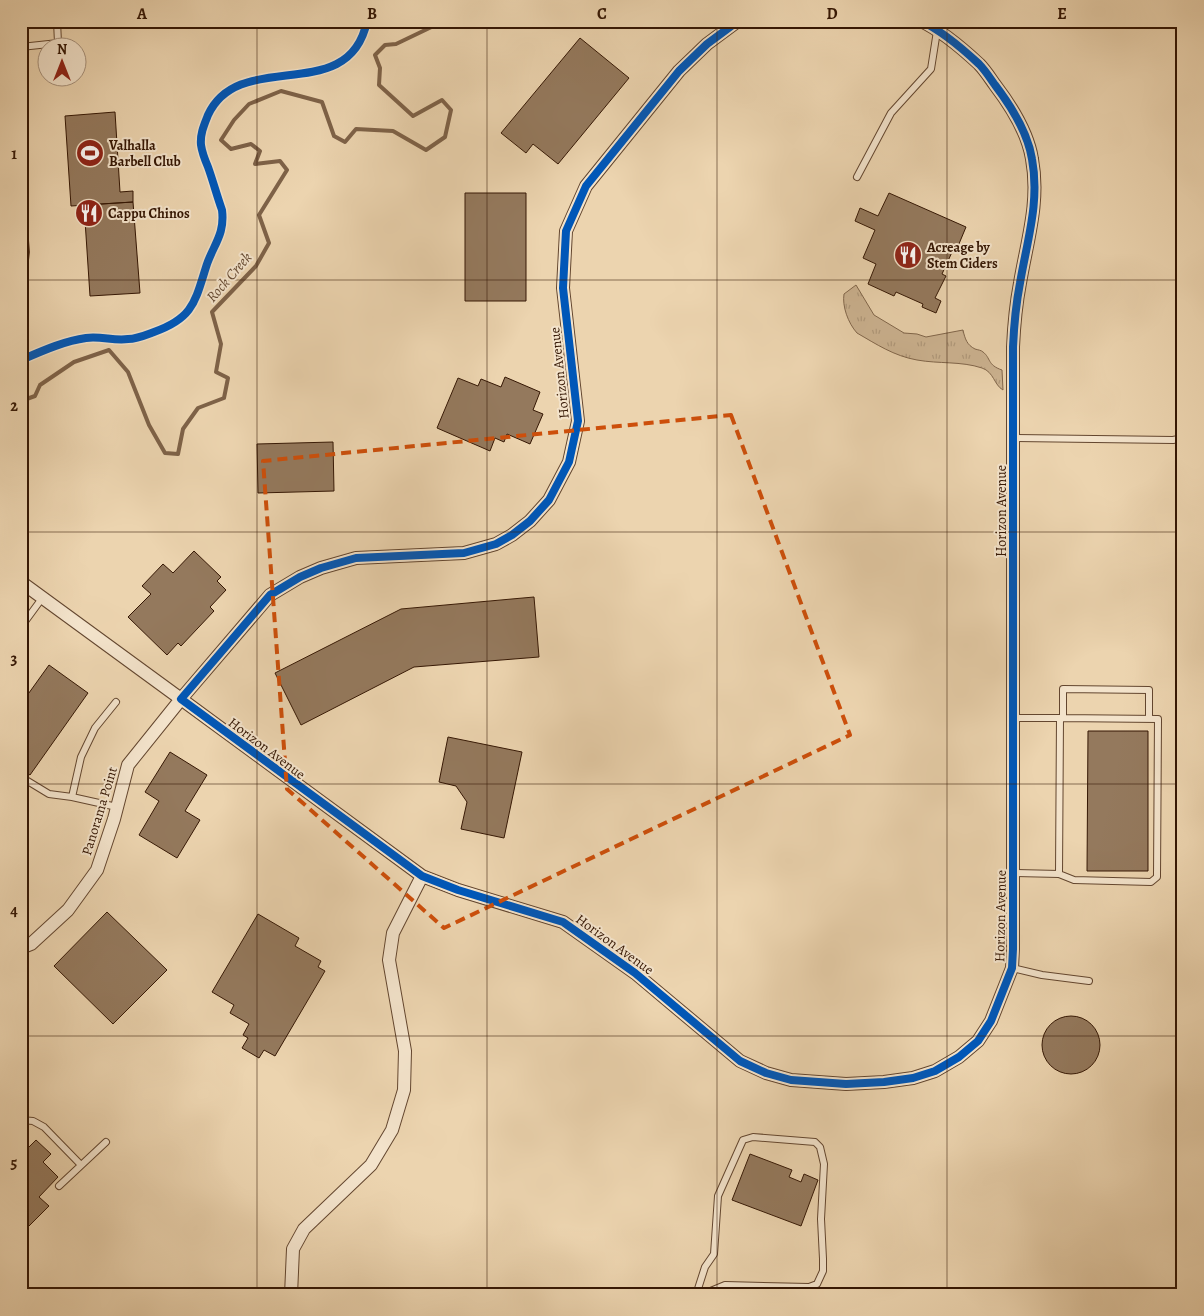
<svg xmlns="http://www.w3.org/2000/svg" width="1204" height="1316" viewBox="0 0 1204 1316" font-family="Alegreya,serif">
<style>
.grass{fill:url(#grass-tufts);stroke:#81664b}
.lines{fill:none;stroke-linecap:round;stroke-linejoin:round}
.stream{stroke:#7e6248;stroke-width:4}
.building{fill:#94795d;stroke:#351704}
.service-casing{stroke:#63462f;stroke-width:8}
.minor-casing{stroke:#63462f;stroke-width:14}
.service{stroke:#f3e3cb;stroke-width:6}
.minor{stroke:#f3e3cb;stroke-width:12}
.cycleway-casing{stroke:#f3e3cb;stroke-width:11}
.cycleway{stroke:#0057b8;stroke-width:8}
.marked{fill:none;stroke:#cd4f0b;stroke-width:4;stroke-dasharray:10 6;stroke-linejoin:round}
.grid{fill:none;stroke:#351704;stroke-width:1;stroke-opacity:0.55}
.labels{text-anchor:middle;stroke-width:4;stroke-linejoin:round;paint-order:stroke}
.poi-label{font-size:14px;font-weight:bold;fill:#351704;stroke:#f3e3cb;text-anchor:start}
.street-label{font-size:14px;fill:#351704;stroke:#f3e3cb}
.water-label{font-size:15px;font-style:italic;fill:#654931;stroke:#f3e3cb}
.neatline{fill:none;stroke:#351704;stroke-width:2}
.grid-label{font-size:16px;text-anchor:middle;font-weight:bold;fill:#351704}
</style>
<defs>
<pattern id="grass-tufts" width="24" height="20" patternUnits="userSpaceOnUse" patternTransform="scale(1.25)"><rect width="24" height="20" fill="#cdb492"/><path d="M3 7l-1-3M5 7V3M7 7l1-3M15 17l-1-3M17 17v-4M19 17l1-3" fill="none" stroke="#b19a7c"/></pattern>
</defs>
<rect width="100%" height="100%" fill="#ecd4af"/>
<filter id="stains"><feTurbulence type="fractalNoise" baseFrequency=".004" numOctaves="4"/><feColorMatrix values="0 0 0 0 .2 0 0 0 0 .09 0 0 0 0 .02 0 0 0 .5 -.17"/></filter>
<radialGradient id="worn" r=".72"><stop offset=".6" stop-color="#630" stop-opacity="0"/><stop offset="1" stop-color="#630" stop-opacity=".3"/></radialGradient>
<path class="grass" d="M856 285 874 315 904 333 917 334 926 337 963 330C965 339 967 345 975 349 978 350 981 350 983 352 991 358 987 365 1002 370L1003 390C994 385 994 372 982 368 961 361 939 364 917 360 894 356 876 344 857 333 848 323 842 306 844 294Z"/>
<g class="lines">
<path class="stream" d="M21 401 35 396 40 385 74 362 109 350 128 372 149 425 165 453 178 454 183 429 198 408 224 398 228 378 216 372 221 344 212 312 256 266 269 243 259 215 287 170 280 161 255 164 260 151 251 144 231 149 221 140 234 120 249 104 281 91 322 102 334 136 345 142 356 129 393 131 426 150 445 137 451 110 442 100 413 116 379 85 380 68 375 55 385 45 396 44 444 21"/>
</g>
<path class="building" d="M580 38 629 78 558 164 533 144 526 153 501 133Z
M115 112 120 192 133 191V202L71 206 65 116Z
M465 193H526V301H465Z
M889 193 966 227 956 251 953 250 942 274 946 276 935 298 941 301 936 313 922 307 923 304 896 292 894 296 868 284 876 264 863 258 875 230 855 221 860 208 878 216Z
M133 202 140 293 90 296 84 205Z
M505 377 540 392 533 410 543 414 530 444 507 434 504 442 495 438 490 451 437 428 458 378 478 386 481 379 501 387Z
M333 442 334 491 258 493 257 444Z
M194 551 221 577 217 581 226 590 210 607 214 611 181 646 178 643 167 655 128 617 151 594 142 586 163 564 173 573Z
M534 597 539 657 414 667 301 725 275 673 401 609Z
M49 665 88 693 30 775 21 769V704Z
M1088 731H1148V871H1087Z
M448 737 522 752 504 838 461 829 467 802 456 786 439 782Z
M170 752 207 775 185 811 200 820 177 858 139 835 159 801 145 792Z
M107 912 167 970 113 1024 54 966Z
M258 914 299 938 295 946 321 961 318 967 325 971 275 1056 264 1050 259 1058 242 1048 248 1038 243 1035 249 1024 230 1013 234 1005 212 992Z
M1042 1045a29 29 0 1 1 58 0a29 29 0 1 1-58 0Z
M36 1140 51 1154 43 1162 58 1177 39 1197 49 1206 21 1234V1141L28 1148Z
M750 1154 792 1170 789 1177 801 1182 804 1174 818 1180 801 1226 732 1200Z"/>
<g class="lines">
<g class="service-casing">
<path id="service" d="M21 47 58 43 57 21
M857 177 891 113 931 69 937 31
M1013 438 1173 440 1183 438
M21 627 43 597
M116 702 95 728 81 757 72 797 117 807
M1013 718H1060L1059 874 1013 873
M1063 718V689L1149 690V719
M21 777 49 794 72 797
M1059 874 1074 880 1151 882 1157 877 1158 719 1060 718
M1012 968 1042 975 1089 981
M21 1120 33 1121 44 1127 81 1165
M59 1186 106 1142
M696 1295 705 1267 714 1254 718 1196 743 1140 753 1137 815 1142 820 1147 824 1164 821 1219 823 1259V1271L817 1284 809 1287 725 1285 701 1295"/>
</g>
<g class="minor-casing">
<path id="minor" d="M738 21 707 44 679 71 586 186 566 231 563 288 578 421 569 462 549 500 530 521 512 535 496 544 464 553 356 558 321 568 300 577 270 595 181 699 422 876 458 890 563 922 635 973 740 1061 766 1073 791 1080 846 1084 884 1082 913 1078 935 1071 959 1057 978 1041 991 1021 1012 968 1013 949V347C1014 325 1016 304 1020 283 1027 241 1040 202 1032 159 1028 134 1011 106 995 85 990 78 985 70 979 64 964 50 940 30 921 21
M21 230 23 252 21 267
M21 582 181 699 128 765 114 819 97 870 68 910 31 944 21 948
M21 1294 83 1295
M291 1295 293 1249 304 1229 371 1165 392 1130 404 1090 405 1051 389 960 393 933 422 876"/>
</g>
<use href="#service" class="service"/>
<use href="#minor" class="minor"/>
<g class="cycleway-casing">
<path id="cycleway" d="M738 21 707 44 679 71 586 186 566 231 563 288 578 421 569 462 549 500 530 521 512 535 496 544 464 553 356 558 321 568 300 577 270 595 181 699 422 876 458 890 563 922 635 973 740 1061 766 1073 791 1080 846 1084 884 1082 913 1078 935 1071 959 1057 978 1041 991 1021 1012 968 1013 949V347C1014 325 1016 304 1020 283 1027 241 1040 202 1032 159 1028 134 1011 106 995 85 990 78 985 70 979 64 964 50 940 30 921 21
M21 360C42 351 64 341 86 338 101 336 114 341 128 339 137 339 146 335 154 332 194 318 195 301 207 264 214 244 225 234 222 210 217 196 213 181 208 167 205 160 202 152 201 145 200 134 204 125 208 115 240 46 349 108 367 21"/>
</g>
<use href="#cycleway" class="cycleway"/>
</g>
<path class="marked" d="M731 415 850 735 444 928 287 789 263 461Z"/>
<path class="grid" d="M257 21V1295M487 21V1295M717 21V1295M947 21V1295M21 280H1183M21 532H1183M21 784H1183M21 1036H1183"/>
<defs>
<g id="stadium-disc" transform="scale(1.4375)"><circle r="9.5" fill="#8f2418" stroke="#f3e3cb"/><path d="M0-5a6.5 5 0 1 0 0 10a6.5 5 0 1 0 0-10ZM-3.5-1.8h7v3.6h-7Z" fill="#fff"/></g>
<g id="restaurant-disc" transform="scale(1.4375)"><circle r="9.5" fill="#8f2418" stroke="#f3e3cb"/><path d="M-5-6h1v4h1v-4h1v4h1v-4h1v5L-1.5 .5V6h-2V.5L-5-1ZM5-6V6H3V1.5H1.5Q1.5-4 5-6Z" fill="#fff"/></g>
</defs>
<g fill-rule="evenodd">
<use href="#stadium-disc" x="90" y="153"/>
<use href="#restaurant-disc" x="89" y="213"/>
<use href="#restaurant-disc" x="908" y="255"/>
</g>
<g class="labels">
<g class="poi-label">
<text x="109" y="150">Valhalla<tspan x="109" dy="16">Barbell Club</tspan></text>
<text x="108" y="218">Cappu Chinos</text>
<text x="927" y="252">Acreage by<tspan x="927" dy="16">Stem Ciders</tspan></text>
</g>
<g class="street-label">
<text transform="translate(559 373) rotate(-96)" y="5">Horizon Avenue</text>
<text transform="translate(1001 511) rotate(-90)" y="5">Horizon Avenue</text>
<text transform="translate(267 748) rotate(37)" y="5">Horizon Avenue</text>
<text transform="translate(99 811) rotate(-73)" y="5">Panorama Point</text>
<text transform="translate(1000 916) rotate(-89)" y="5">Horizon Avenue</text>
<text transform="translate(615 944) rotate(36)" y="5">Horizon Avenue</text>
</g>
<g class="water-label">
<text transform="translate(229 277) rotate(-49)" y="5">Rock Creek</text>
</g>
</g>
<rect width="1204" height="1316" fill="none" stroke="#ecd4af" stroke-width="55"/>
<g transform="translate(62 62)"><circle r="24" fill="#f3e3cb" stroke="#a7917b"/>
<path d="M0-4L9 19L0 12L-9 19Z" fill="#8f2418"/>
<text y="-8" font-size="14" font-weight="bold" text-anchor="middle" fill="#351704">N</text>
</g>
<rect x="28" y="28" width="1148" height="1260" class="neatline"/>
<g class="grid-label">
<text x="142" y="19">A</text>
<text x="372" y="19">B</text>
<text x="602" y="19">C</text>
<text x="832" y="19">D</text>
<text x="1062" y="19">E</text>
<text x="14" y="159">1</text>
<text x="14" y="411">2</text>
<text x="14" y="664">3</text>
<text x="14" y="916">4</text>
<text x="14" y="1168">5</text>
</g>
<rect width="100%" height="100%" filter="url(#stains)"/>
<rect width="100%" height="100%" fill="url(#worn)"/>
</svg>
